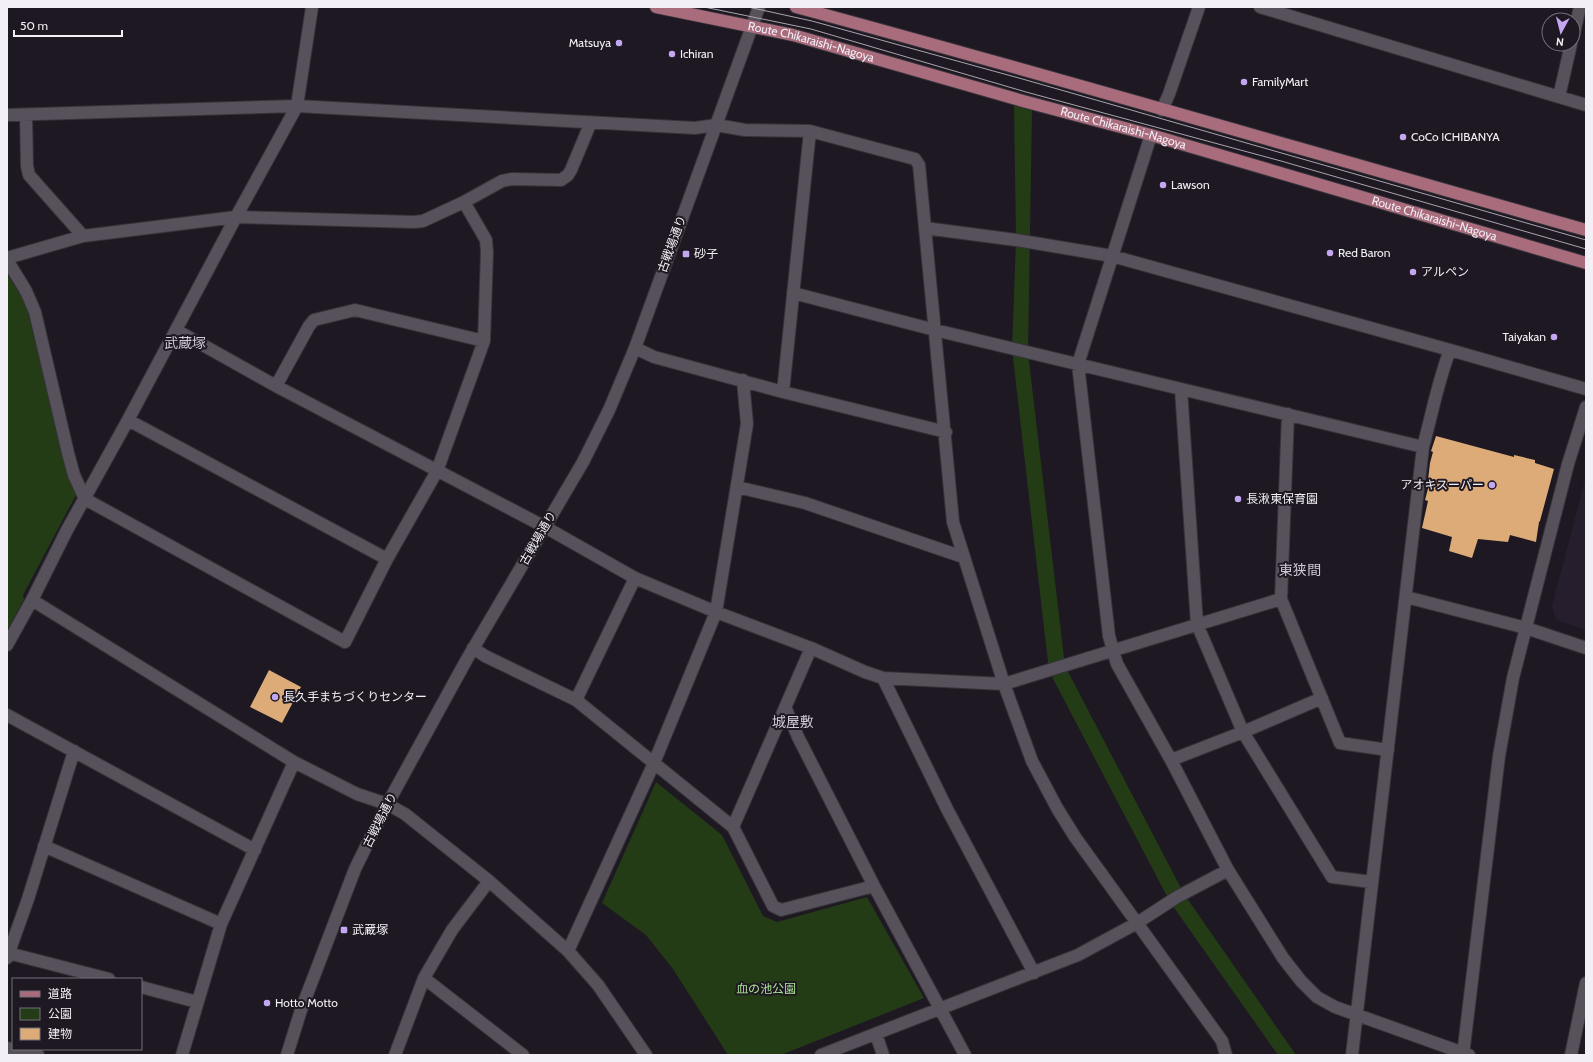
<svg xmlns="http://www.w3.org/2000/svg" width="1593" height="1062" viewBox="0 0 1593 1062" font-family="Cabin,'Noto Sans JP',sans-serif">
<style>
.built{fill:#271e2d}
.green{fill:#233c16}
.building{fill:#ddab78}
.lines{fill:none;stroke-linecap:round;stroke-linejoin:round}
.minor-casing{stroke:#37333a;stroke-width:14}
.tertiary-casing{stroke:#37333a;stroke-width:14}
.primary-casing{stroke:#37333a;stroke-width:14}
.minor{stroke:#57515c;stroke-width:12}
.tertiary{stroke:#57515c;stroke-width:12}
.primary{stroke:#a96c7d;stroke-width:12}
.tram{stroke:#a8a4ac;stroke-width:1}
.poi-dot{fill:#c4a7f1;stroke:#1e1822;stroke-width:1.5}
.labels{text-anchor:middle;stroke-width:4;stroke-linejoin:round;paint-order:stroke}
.street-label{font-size:12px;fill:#f2eff6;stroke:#1e1822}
.poi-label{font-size:12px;fill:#f2eff6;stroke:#1e1822;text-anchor:start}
.park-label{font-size:12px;fill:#abe293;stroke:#1e1822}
.quarter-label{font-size:14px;fill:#d0c9d6;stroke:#1e1822}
</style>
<rect width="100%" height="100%" fill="#1e1822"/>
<path class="built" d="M1586 476V630L1556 620 1552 606Z"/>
<path class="green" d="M1014 105 1032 110 1028 353 1065 666 1184 894 1296 1055H1278L1170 902 1049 671 1012 349 1016 240Z
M7 274 21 296 28 312 59 443 76 495 23 595 24 599 7 631Z
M656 782 722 835 763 916 777 922 867 897 924 998 781 1055H728L673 969 646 935 602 903Z"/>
<path class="building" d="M1436 436 1514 457V455L1535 460V463L1554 469 1540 521 1539 522 1536 542 1510 535 1508 542 1478 539 1472 558 1449 551 1452 537 1422 528 1428 501 1425 500 1430 481 1428 480 1430 463 1433 452 1431 451Z
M269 670 301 687 282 723 250 707Z"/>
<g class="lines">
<g class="minor-casing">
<path id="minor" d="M1260 7 1586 105
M1573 37 1580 7
M1559 97 1571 44
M7 115 297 106 695 128 716 125 745 130 810 131 915 159 919 165 925 228 1016 240 1112 256 1450 350 1586 389
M26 115 27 166 29 175 83 236
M1151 135 1078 364 1109 636 1117 664 1171 760 1228 870 1283 958 1301 981 1317 997 1335 1007 1469 1055
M925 228 953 522 1004 684 1032 761 1057 808 1075 837 1222 1041 1226 1055
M7 258 83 236 236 217 414 222 423 221 464 202 502 181 512 179 561 180 568 175 571 170 591 122
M7 260 26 291 35 312 68 453 74 475 85 499 345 642 387 559 437 471 484 341 487 252 486 240 464 202
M793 293 935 330 1423 447
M176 330 276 386 545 527 635 578 716 612 811 648 865 672 883 678 1004 684 1281 599
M635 348 654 357 783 392 946 432
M276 386 309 326 314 320 355 310 484 341
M1181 389 1197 624 1243 732 1332 877 1372 882
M783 392 810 131
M1288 414 1281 599 1340 743 1388 750
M128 420 387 559
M737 487 805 503 963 557
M1406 597 1526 628
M32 600 294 762 357 794 387 804 405 814 489 881 568 951 598 985 646 1055
M7 645 32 600 67 530 128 420 236 217 297 106 312 7
M473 648 485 656 576 700 733 827 773 906 781 910 874 886
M883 678 947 809 1034 973
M576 700 635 578
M786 709 798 737 874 886 965 1055
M7 715 255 850
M1171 760 1243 732 1322 698
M733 827 811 648
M44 846 221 924
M568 951 654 763 716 612 747 424 743 380
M8 953 109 979
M7 958 28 899 74 751
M424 978 523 1055
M141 987 197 1002
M876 1034 883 1055
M7 1048 38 1055
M182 1055 221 924 294 762
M395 1055 424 978 452 930 489 881
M821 1055 1078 955 1137 923 1177 897 1228 870
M1352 1055 1423 447C1432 414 1438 381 1450 350
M1571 1055 1586 983"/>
</g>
<g class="tertiary-casing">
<path id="tertiary" d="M1162 110 1169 94 1199 7
M1526 628 1586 648
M287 1055 301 1010 355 869 383 812 467 659 583 462 609 410 635 348 759 7
M1463 1055 1499 756 1513 678 1568 464 1586 407"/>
</g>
<g class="primary-casing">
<g id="primary">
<path id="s1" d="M656 7 793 35 1023 101 1151 135 1586 263"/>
<path d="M796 7C1060 78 1323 156 1586 230"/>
</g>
</g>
<use href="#minor" class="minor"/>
<use href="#tertiary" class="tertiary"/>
<use href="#primary" class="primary"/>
<path class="tram" d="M704 7 811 29 1026 92 1281 161 1586 249
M748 7 812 21 1026 80 1586 240"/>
</g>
<g class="poi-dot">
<circle cx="619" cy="43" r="4"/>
<circle cx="672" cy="54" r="4"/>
<circle cx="1244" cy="82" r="4"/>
<circle cx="1403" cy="137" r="4"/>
<circle cx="1163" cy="185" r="4"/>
<circle cx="1330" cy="253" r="4"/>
<rect x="682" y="250" width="8" height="8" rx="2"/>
<circle cx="1413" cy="272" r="4"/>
<circle cx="1554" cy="337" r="4"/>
<circle cx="1492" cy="485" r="4"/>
<circle cx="1238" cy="499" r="4"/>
<circle cx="275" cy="697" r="4"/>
<rect x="340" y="926" width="8" height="8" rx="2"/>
<circle cx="267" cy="1003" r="4"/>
</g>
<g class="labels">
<g class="street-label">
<text dy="4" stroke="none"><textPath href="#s1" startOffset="159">Route Chikaraishi-Nagoya</textPath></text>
<text dy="4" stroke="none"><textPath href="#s1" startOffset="483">Route Chikaraishi-Nagoya</textPath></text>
<text dy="4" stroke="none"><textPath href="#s1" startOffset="807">Route Chikaraishi-Nagoya</textPath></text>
<text transform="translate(672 244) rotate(-70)" y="4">古戦場通り</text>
<text transform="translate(538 538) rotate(-60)" y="4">古戦場通り</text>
<text transform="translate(380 820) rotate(-63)" y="4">古戦場通り</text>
</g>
<g class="poi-label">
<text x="611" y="47" text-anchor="end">Matsuya</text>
<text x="680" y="58">Ichiran</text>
<text x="1252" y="86">FamilyMart</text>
<text x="1411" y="141">CoCo ICHIBANYA</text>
<text x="1171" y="189">Lawson</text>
<text x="1338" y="257">Red Baron</text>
<text x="694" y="258">砂子</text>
<text x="1421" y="276">アルペン</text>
<text x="1546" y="341" text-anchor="end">Taiyakan</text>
<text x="1484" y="489" text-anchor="end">アオキスーパー</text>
<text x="1246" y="503">長湫東保育園</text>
<text x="283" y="701">長久手まちづくりセンター</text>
<text x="352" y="934">武蔵塚</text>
<text x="275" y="1007">Hotto Motto</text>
</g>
<g class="park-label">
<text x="766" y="993">血の池公園</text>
</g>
<g class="quarter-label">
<text x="185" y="348">武蔵塚</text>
<text x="1300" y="575">東狭間</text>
<text x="793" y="727">城屋敷</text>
</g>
</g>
<rect width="1593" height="1062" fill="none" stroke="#f2eff6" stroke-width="16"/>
<rect x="12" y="978" width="130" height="72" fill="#1e1822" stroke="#736e77"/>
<rect x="20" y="991" width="20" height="6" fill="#a96c7d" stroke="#736e77"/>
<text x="48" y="998" font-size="12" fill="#f2eff6">道路</text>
<rect x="20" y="1008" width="20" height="12" fill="#233c16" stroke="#736e77"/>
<text x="48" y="1018" font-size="12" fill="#f2eff6">公園</text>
<rect x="20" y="1028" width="20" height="12" fill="#ddab78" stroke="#736e77"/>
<text x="48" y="1038" font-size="12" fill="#f2eff6">建物</text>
<g transform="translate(1561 32) rotate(187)"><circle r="19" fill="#1e1822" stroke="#736e77"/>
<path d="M0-3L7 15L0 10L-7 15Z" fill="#c4a7f1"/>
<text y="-6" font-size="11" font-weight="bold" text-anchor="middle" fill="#f2eff6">N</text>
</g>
<path d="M14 30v6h108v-6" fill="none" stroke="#f2eff6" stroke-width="2"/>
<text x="20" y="30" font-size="12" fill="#f2eff6" stroke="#1e1822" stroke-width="3" paint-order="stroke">50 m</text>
</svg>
